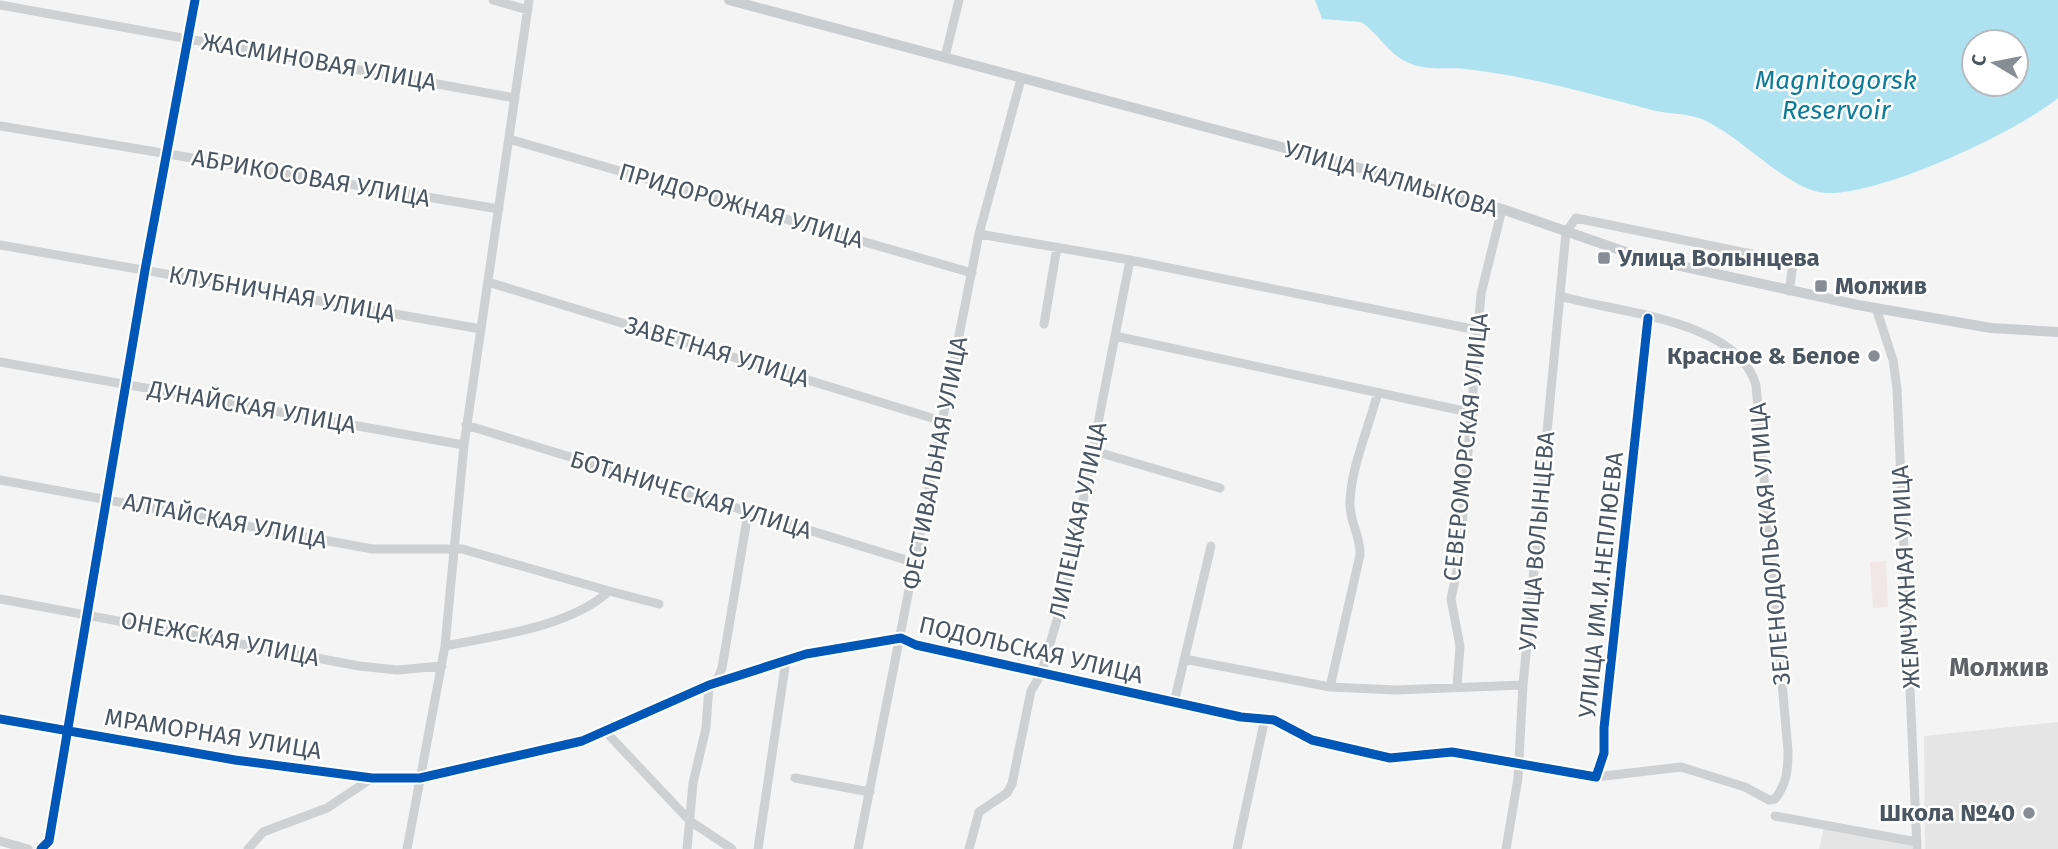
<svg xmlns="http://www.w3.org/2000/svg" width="2058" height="849" viewBox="0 0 2058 849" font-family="'Fira Sans',sans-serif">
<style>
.education{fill:#e6e5e6}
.medical{fill:#f1e7e6}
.water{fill:#aee2f0;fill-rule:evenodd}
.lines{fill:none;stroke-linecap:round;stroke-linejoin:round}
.minor{stroke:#ced0d2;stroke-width:9}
.major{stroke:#caced1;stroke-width:10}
.cycleway-casing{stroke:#fff;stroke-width:13}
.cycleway{stroke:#0057b8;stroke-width:9}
.poi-dot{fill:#868d94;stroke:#fff;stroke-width:2.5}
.labels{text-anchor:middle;stroke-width:5;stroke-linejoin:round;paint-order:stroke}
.street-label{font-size:24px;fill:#4a5661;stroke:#fff}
.poi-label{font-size:24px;font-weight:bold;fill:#4a5661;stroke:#fff;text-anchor:start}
.water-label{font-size:26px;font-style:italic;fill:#0c7c9b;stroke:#fff}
.neighbourhood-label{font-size:26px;font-weight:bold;fill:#5f6368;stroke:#fff}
</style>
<rect width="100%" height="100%" fill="#f4f4f4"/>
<path class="education" d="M2058 722V849H1925L1924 736Z
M1824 827 1912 845V849H1819Z"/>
<path class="medical" d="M1886 561 1888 607 1873 608 1870 562Z"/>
<path class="water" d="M1315 0H2058V98C2015 133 1880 196 1825 193 1788 191 1739 133 1699 118 1684 113 1667 114 1652 110 1591 94 1529 76 1466 69 1448 67 1426 71 1409 63 1388 54 1379 34 1361 22L1322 19ZM1974 42H2016V84H1974Z"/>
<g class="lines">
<path class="minor" d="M493 0 528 10
M0 5 515 98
M945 57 959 0
M0 126 499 209
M509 139 972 273
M979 234 1130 260 1477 330
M0 245 481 329
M1130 260 1115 336 1473 413
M488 282 945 422
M1560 296C1617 313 1737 319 1756 385L1788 751C1788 769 1787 784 1775 799L1769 800 1745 787 1681 767 1596 777
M1876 308 1893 360 1897 389 1917 849
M1044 324 1057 247
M0 362 464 445
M466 425 916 563
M1094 451 1220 488
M0 480 372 549H462L609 591C571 627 494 636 445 646
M609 591 659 604
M0 599 359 666 397 670 442 666
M1184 659 1330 687 1396 690 1523 685
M1457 686 1460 646 1451 599 1459 561 1481 294 1502 209
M1330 687 1360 555C1361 536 1349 522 1350 502 1351 467 1369 427 1378 392
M1174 703 1211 546
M0 719 235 760 372 778H420L582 741 709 685 806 654 901 638 916 645 1241 717 1274 720 1312 740 1390 758 1452 752 1596 777 1604 753V728L1648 318
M605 731 690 821 732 849
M795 778 870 792
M1775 816 1917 842
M0 841 28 849
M41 849 49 841 145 270 195 0
M248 849 263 832 327 808 372 778
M407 849 445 646 464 445 529 0
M687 849 693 783 706 728 709 685 718 678 722 668 748 513
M758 849 786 660
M858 849 979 234 1021 79
M969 849 979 812 1007 793 1012 784 1031 691 1041 674 1065 593 1115 336
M1237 849 1265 718
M1506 849 1518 778 1523 685 1566 232 1576 218 1790 262 1793 265 1789 291"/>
<path class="major" d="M729 0 1360 168 1502 209 1640 257 1858 305 1991 328 2058 332"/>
<g class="cycleway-casing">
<path id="cycleway" d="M0 719 235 760 372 778H420L582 741 709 685 806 654 901 638 916 645 1241 717 1274 720 1312 740 1390 758 1452 752 1596 777 1604 753V728L1648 318
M41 849 49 841 145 270 195 0"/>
</g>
<use href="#cycleway" class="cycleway"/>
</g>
<g class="poi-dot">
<rect x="1597" y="251" width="14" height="14" rx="3.5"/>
<rect x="1814" y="279" width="14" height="14" rx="3.5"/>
<circle cx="1874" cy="356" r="7"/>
<circle cx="2029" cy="813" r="7"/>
</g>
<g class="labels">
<g class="street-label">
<text transform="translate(319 62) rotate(10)" y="8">ЖАСМИНОВАЯ УЛИЦА</text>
<text transform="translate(311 178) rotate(10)" y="8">АБРИКОСОВАЯ УЛИЦА</text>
<text transform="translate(1391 179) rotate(16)" y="8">УЛИЦА КАЛМЫКОВА</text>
<text transform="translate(741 206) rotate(16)" y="8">ПРИДОРОЖНАЯ УЛИЦА</text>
<text transform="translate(282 294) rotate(10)" y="8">КЛУБНИЧНАЯ УЛИЦА</text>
<text transform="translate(717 352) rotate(17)" y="8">ЗАВЕТНАЯ УЛИЦА</text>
<text transform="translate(252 407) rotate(10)" y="8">ДУНАЙСКАЯ УЛИЦА</text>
<text transform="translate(1466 447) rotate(-84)" y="8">СЕВЕРОМОРСКАЯ УЛИЦА</text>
<text transform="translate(935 463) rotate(-79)" y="8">ФЕСТИВАЛЬНАЯ УЛИЦА</text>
<text transform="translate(691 495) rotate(17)" y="8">БОТАНИЧЕСКАЯ УЛИЦА</text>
<text transform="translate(1078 520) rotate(-78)" y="8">ЛИПЕЦКАЯ УЛИЦА</text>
<text transform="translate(225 521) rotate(11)" y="8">АЛТАЙСКАЯ УЛИЦА</text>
<text transform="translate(1537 541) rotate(-85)" y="8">УЛИЦА ВОЛЫНЦЕВА</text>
<text transform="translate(1770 544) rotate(-95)" y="8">ЗЕЛЕНОДОЛЬСКАЯ УЛИЦА</text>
<text transform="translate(1906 577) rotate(-93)" y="8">ЖЕМЧУЖНАЯ УЛИЦА</text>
<text transform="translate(1601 585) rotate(-84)" y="8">УЛИЦА ИМ.И.НЕПЛЮЕВА</text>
<text transform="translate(220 639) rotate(11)" y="8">ОНЕЖСКАЯ УЛИЦА</text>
<text transform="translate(1031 650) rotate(13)" y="8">ПОДОЛЬСКАЯ УЛИЦА</text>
<text transform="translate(213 734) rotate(9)" y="8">МРАМОРНАЯ УЛИЦА</text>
</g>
<g class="poi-label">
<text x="1618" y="266">Улица Волынцева</text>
<text x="1835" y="294">Молжив</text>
<text x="1860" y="364" text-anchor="end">Красное &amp; Белое</text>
<text x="2015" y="821" text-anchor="end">Школа №40</text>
</g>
<g class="water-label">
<text x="1836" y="89">Magnitogorsk<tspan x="1836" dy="30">Reservoir</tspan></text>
</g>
<g class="neighbourhood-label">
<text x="1999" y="676">Молжив</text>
</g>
</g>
<g transform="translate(1995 63) rotate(280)"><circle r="33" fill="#ffffff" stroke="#b7bbc0" stroke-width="2"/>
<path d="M0-5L12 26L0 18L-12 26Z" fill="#868d94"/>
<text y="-10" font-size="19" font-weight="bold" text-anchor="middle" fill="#4a5661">С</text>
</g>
</svg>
